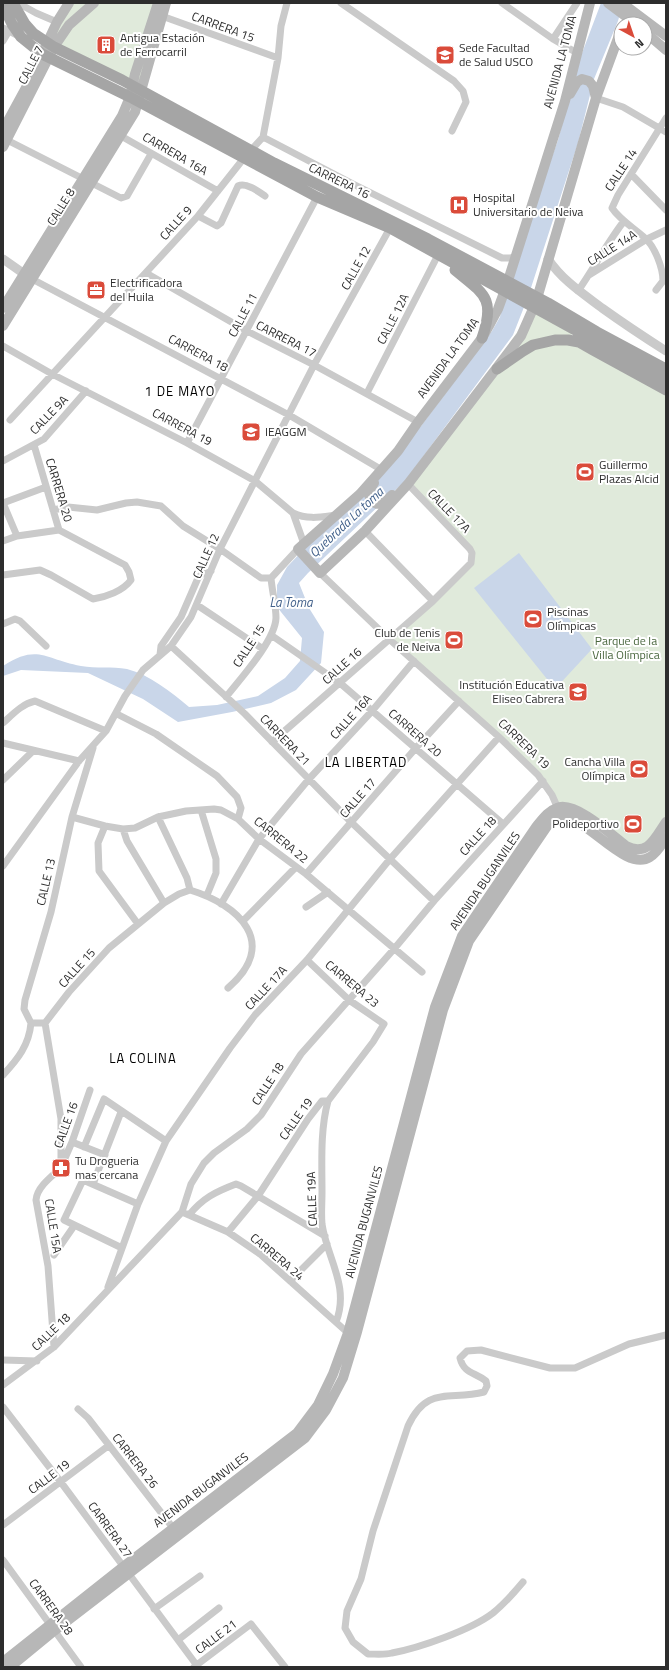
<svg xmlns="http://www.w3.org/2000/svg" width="669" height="1670" viewBox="0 0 669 1670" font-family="'Titillium Web',sans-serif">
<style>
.green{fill:#e0eadb}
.water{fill:#c9d6e9}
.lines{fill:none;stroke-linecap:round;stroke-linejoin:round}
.minor{stroke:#cacaca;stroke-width:7}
.tertiary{stroke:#cacaca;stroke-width:9}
.secondary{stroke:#b7b7b7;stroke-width:10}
.primary{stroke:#a5a5a5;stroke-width:11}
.labels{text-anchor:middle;stroke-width:4;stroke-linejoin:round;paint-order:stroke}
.street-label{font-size:12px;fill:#2d2d2d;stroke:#fff}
.poi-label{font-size:12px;fill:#2d2d2d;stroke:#fff;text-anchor:start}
.park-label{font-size:12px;fill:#49663e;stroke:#fff}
.neighbourhood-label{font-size:13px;letter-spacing:1px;fill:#000;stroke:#fff}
.water-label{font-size:13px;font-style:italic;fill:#41608a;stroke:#fff}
</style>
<rect width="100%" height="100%" fill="#fff"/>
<path class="green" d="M69 3H166L141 91 47 43Z
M532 311 572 334 568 340 666 390V822L652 842 633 849 589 818 558 807 543 781 389 639 467 568 472 553 410 485Z"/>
<path class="water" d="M601 3H623L618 21 594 79 578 143 528 297 513 335 405 481 308 573 299 583 309 608 324 632 321 663 296 690 271 703 232 712 178 722 143 699 88 673 21 670 3 676V666C38 643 46 660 81 666 96 669 112 666 127 669 150 675 171 692 189 707L217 705 258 696 285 678 300 661 302 638 277 607V585L287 567 421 426 492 331 500 317 506 287 558 140 579 61Z
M519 553 592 649 555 689 474 588Z"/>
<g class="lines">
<path class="minor" d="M18 3 36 13 57 22
M341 3 454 81 463 91 466 102 452 131
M502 3 553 39 577 53
M159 15 278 58
M3 28 19 36
M553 39 577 3
M3 41 9 31
M596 98 623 107 666 132
M121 136 218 191
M263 137 355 185 502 258H510L516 257
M3 138 121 198 127 196 151 154
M631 174 666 210
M198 216 217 226 221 223 238 186C246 182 258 191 265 196
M146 273 247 331 314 365 418 422
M589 275 647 239 666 230
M32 279 289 415 382 470
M656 290 663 281C663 268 655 247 645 238 634 228 620 220 612 208L618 195 666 118
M578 291C594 268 607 243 624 221
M3 346 52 374 187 443 255 481 293 513 304 544
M367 393 438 255
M10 420 198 216 244 158 263 137 278 58 281 26 287 3
M187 443 317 197
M3 461 44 439 86 391
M53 510 68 507 97 510 126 503 137 502 161 506 183 526 220 549 261 578H271
M293 513C308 520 321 517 336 515
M365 531 433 601
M17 536 3 503 46 487
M3 541 17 536 59 530
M320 573 389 639 499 737 538 775 552 795 559 811
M3 575 40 570 51 575 93 599C106 597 123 591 131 580L129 572 125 565 59 530 34 445
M271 578 298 549
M197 605 263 649
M3 624 15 619 20 621 46 646
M271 635 340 683 503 824
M171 646 245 714 351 822 434 901
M160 655 161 646 181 617 198 578 202 574 211 571
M226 697C240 679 275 641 276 618 276 605 272 591 271 578
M117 714 156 734 217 776 237 797 241 808 238 819
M3 723C13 714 22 704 35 701L106 731
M272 742 433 601 471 563 472 553 470 549 408 484
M3 743 79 761
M3 780 33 751
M201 810 216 859V873L207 895
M72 817 105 826 123 829 135 828 158 817 186 811 214 809 221 810 238 819 259 839 306 874 422 972
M158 817 187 878 190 890
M105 826 98 843 99 871 138 924
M123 829 127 841 164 903
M3 866 79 761 106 731 125 696 143 670 171 646 191 617 220 549 314 365 390 228
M306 874 415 749 459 701
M190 890C239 905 280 943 228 988
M221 904 259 839 309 779 372 711 414 661
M306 907 328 892
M243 921 296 867
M31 1023 24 1009 25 1000 51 912 72 817 93 748
M31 1023H45L69 992 109 948 164 903 179 894 190 890
M45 1023 61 1119V1168C52 1176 37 1187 36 1200L48 1266 54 1347
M3 1075C18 1059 29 1045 31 1023
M328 1101C320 1130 322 1163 322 1193 322 1203 321 1214 322 1224 327 1259 350 1286 336 1322
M72 1142 105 1155
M84 1147 104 1099 166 1141
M62 1165 72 1142 90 1090
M93 1184 121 1112
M182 1212 228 1232 260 1254 348 1333
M189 1215C203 1198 215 1192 236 1184L241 1186 325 1236
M228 1232 258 1196 308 1119 322 1101H328L373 1042 384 1024 349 1000 307 960
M122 1248 64 1220 83 1180 138 1204
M54 1255 74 1226
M290 1281 327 1244
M108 1287 138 1204 166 1141 230 1048 255 1015 307 960 390 859 499 737
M3 1360 37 1361
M3 1385 54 1347 182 1212 191 1184 204 1163 214 1153 247 1129 261 1115 301 1054 394 949 434 901 543 781
M3 1407 60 1481 198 1667
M78 1409 88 1418 173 1528
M3 1525 108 1446
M3 1560 81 1667
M523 1582C513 1594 504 1604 493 1613 471 1630 419 1648 392 1653 385 1655 376 1654 368 1654L353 1642 345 1628 347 1611 361 1579 373 1531 408 1426C427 1385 449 1401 484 1392L487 1386 486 1381C475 1372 464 1374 460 1358L467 1351 481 1350 550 1368H575L629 1344 666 1335
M154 1609 200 1576
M178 1640 219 1608
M194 1667 251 1624 285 1667"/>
<path class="tertiary" d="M3 259 30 278
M548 259C562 280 582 293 602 308 623 323 644 337 666 351"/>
<path class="secondary" d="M590 3 565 101 506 287 498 309 490 324 482 338 418 422 398 451 360 494 298 549 320 573 365 531 408 484 521 336 536 302 596 98 621 30
M608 3 636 24
M622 3 666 36
M645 32 666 50
M570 94 577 82 582 79 589 81 593 86 596 98
M3 130 27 86 57 22 69 3
M3 147 54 47 69 25 94 3
M3 308 122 116 130 97 135 74 158 3
M3 326 135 112 166 3
M374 483C372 486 370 489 369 492 368 498 375 506 381 503 385 502 389 498 392 495
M3 1662 123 1567 297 1433 318 1405 333 1374 348 1333 435 1007 462 936 536 827C542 820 548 811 557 808 574 800 612 835 626 846 648 857 655 838 666 822
M10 1667 54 1631 305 1438 326 1410 343 1378 357 1332 443 1010 469 941 550 822 560 816C587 816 625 873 650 857 657 853 662 844 666 838"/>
<path class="primary" d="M13 3 25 24 33 33 54 47 122 80 274 163 428 239 548 303 597 332 666 369
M3 5 12 24 21 37 42 54 130 97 317 197 390 228 666 380
M455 270C484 294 496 298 482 338
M497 369 523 351 533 345 555 340H568L579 342 593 350 666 390"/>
</g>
<defs>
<g id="building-square" transform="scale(1)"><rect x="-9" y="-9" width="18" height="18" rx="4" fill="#da4b3a" stroke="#fff"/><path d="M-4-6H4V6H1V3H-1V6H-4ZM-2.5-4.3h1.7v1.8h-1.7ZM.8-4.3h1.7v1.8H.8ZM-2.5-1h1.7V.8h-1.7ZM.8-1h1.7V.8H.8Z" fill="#fff"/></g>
<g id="university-square" transform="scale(1)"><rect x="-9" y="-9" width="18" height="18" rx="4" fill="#da4b3a" stroke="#fff"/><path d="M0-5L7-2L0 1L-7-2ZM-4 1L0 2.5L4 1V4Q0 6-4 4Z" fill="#fff"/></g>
<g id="hospital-square" transform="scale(1)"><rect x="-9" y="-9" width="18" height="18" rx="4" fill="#da4b3a" stroke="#fff"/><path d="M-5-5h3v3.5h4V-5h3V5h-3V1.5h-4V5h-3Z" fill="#fff"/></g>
<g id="office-square" transform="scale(1)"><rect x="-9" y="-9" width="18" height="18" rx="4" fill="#da4b3a" stroke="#fff"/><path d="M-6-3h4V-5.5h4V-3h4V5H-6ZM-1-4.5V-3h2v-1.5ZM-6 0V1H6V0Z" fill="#fff"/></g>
<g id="school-square" transform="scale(1)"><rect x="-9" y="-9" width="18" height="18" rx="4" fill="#da4b3a" stroke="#fff"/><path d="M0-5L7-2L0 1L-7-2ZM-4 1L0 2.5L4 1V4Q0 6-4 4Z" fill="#fff"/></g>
<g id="stadium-square" transform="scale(1)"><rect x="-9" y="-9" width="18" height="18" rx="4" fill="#da4b3a" stroke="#fff"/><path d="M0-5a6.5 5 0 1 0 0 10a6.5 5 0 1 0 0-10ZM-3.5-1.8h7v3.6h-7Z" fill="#fff"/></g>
<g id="pharmacy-square" transform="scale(1)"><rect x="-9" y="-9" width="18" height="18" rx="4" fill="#da4b3a" stroke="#fff"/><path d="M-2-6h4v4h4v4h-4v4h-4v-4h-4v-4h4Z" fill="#fff"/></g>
</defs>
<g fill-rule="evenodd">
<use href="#building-square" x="106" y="45"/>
<use href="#university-square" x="445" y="55"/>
<use href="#hospital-square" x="459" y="205"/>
<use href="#office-square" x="96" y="290"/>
<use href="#school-square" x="251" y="432"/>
<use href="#stadium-square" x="585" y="472"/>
<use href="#stadium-square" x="533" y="619"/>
<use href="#stadium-square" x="454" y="640"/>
<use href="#school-square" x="578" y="692"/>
<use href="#stadium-square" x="639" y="769"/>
<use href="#stadium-square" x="633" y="824"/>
<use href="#pharmacy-square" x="61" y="1168"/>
</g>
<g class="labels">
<g class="street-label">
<text transform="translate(223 27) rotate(20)" y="4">CARRERA 15</text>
<text transform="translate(560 62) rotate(-75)" y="4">AVENIDA LA TOMA</text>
<text transform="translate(31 65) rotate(-63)" y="4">CALLE 7</text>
<text transform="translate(175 154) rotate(30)" y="4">CARRERA 16A</text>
<text transform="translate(621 170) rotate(-57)" y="4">CALLE 14</text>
<text transform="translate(339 181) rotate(26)" y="4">CARRERA 16</text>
<text transform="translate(61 207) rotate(-58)" y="4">CALLE 8</text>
<text transform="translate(176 223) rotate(-48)" y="4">CALLE 9</text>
<text transform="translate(612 248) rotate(-32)" y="4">CALLE 14A</text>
<text transform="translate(356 268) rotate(-61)" y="4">CALLE 12</text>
<text transform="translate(243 315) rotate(-62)" y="4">CALLE 11</text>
<text transform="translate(393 319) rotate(-63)" y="4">CALLE 12A</text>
<text transform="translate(286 339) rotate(27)" y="4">CARRERA 17</text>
<text transform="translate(198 353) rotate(28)" y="4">CARRERA 18</text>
<text transform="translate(448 358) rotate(-54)" y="4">AVENIDA LA TOMA</text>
<text transform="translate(49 415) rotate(-46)" y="4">CALLE 9A</text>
<text transform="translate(182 427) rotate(28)" y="4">CARRERA 19</text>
<text transform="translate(59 490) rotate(73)" y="4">CARRERA 20</text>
<text transform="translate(449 511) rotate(46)" y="4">CALLE 17A</text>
<text transform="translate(206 556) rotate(-66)" y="4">CALLE 12</text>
<text transform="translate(249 646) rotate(-57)" y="4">CALLE 15</text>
<text transform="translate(342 666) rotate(-42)" y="4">CALLE 16</text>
<text transform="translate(351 717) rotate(-48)" y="4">CALLE 16A</text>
<text transform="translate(415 733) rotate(41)" y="4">CARRERA 20</text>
<text transform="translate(285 740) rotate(46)" y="4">CARRERA 21</text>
<text transform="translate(524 744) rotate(44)" y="4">CARRERA 19</text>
<text transform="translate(358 798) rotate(-49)" y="4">CALLE 17</text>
<text transform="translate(478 836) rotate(-48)" y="4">CALLE 18</text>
<text transform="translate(281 840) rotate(39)" y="4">CARRERA 22</text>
<text transform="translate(485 881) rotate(-56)" y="4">AVENIDA BUGANVILES</text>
<text transform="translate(46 882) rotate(-77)" y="4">CALLE 13</text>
<text transform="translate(77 968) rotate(-48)" y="4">CALLE 15</text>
<text transform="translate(352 984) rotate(40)" y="4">CARRERA 23</text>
<text transform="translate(266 988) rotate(-47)" y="4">CALLE 17A</text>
<text transform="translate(268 1084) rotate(-57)" y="4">CALLE 18</text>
<text transform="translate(296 1119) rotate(-55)" y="4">CALLE 19</text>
<text transform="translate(66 1125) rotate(-70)" y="4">CALLE 16</text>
<text transform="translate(312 1199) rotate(-92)" y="4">CALLE 19A</text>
<text transform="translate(364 1222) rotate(-75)" y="4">AVENIDA BUGANVILES</text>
<text transform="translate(53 1226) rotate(81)" y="4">CALLE 15A</text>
<text transform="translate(277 1257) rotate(40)" y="4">CARRERA 24</text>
<text transform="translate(51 1332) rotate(-44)" y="4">CALLE 18</text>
<text transform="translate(135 1461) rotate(52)" y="4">CARRERA 26</text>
<text transform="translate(49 1477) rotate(-37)" y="4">CALLE 19</text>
<text transform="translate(201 1490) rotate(-37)" y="4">AVENIDA BUGANVILES</text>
<text transform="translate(110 1530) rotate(54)" y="4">CARRERA 27</text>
<text transform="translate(51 1607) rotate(54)" y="4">CARRERA 28</text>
<text transform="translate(216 1637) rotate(-37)" y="4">CALLE 21</text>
</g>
<g class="poi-label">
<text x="120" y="42">Antigua Estación<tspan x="120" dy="14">de Ferrocarril</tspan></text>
<text x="459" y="52">Sede Facultad<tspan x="459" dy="14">de Salud USCO</tspan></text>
<text x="473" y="202">Hospital<tspan x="473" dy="14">Universitario de Neiva</tspan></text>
<text x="110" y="287">Electrificadora<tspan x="110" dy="14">del Huila</tspan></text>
<text x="265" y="436">IEAGGM</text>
<text x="599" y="469">Guillermo<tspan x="599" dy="14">Plazas Alcid</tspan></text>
<text x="547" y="616">Piscinas<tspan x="547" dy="14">Olímpicas</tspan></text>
<text x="440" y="637" text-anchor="end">Club de Tenis<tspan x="440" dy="14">de Neiva</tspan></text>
<text x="564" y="689" text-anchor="end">Institución Educativa<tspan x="564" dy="14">Eliseo Cabrera</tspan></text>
<text x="625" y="766" text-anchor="end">Cancha Villa<tspan x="625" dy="14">Olímpica</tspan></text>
<text x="619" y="828" text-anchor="end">Polideportivo</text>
<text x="75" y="1165">Tu Drogueria<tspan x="75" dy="14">mas cercana</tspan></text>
</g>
<g class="park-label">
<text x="626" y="645">Parque de la<tspan x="626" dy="14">Villa Olímpica</tspan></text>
</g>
<g class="neighbourhood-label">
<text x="180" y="396">1 DE MAYO</text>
<text x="366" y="767">LA LIBERTAD</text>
<text x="143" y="1063">LA COLINA</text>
</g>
<g class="water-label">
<text transform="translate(346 522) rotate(-43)" y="5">Quebrada La toma</text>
<text x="291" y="607">La Toma</text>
</g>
</g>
<rect width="669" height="1670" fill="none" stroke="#2d2d2d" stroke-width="8"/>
<g transform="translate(633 36) rotate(140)"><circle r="19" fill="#ffffff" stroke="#ababab"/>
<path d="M0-3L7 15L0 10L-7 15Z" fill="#da4b3a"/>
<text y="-6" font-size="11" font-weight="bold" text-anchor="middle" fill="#2d2d2d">N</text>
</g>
</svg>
